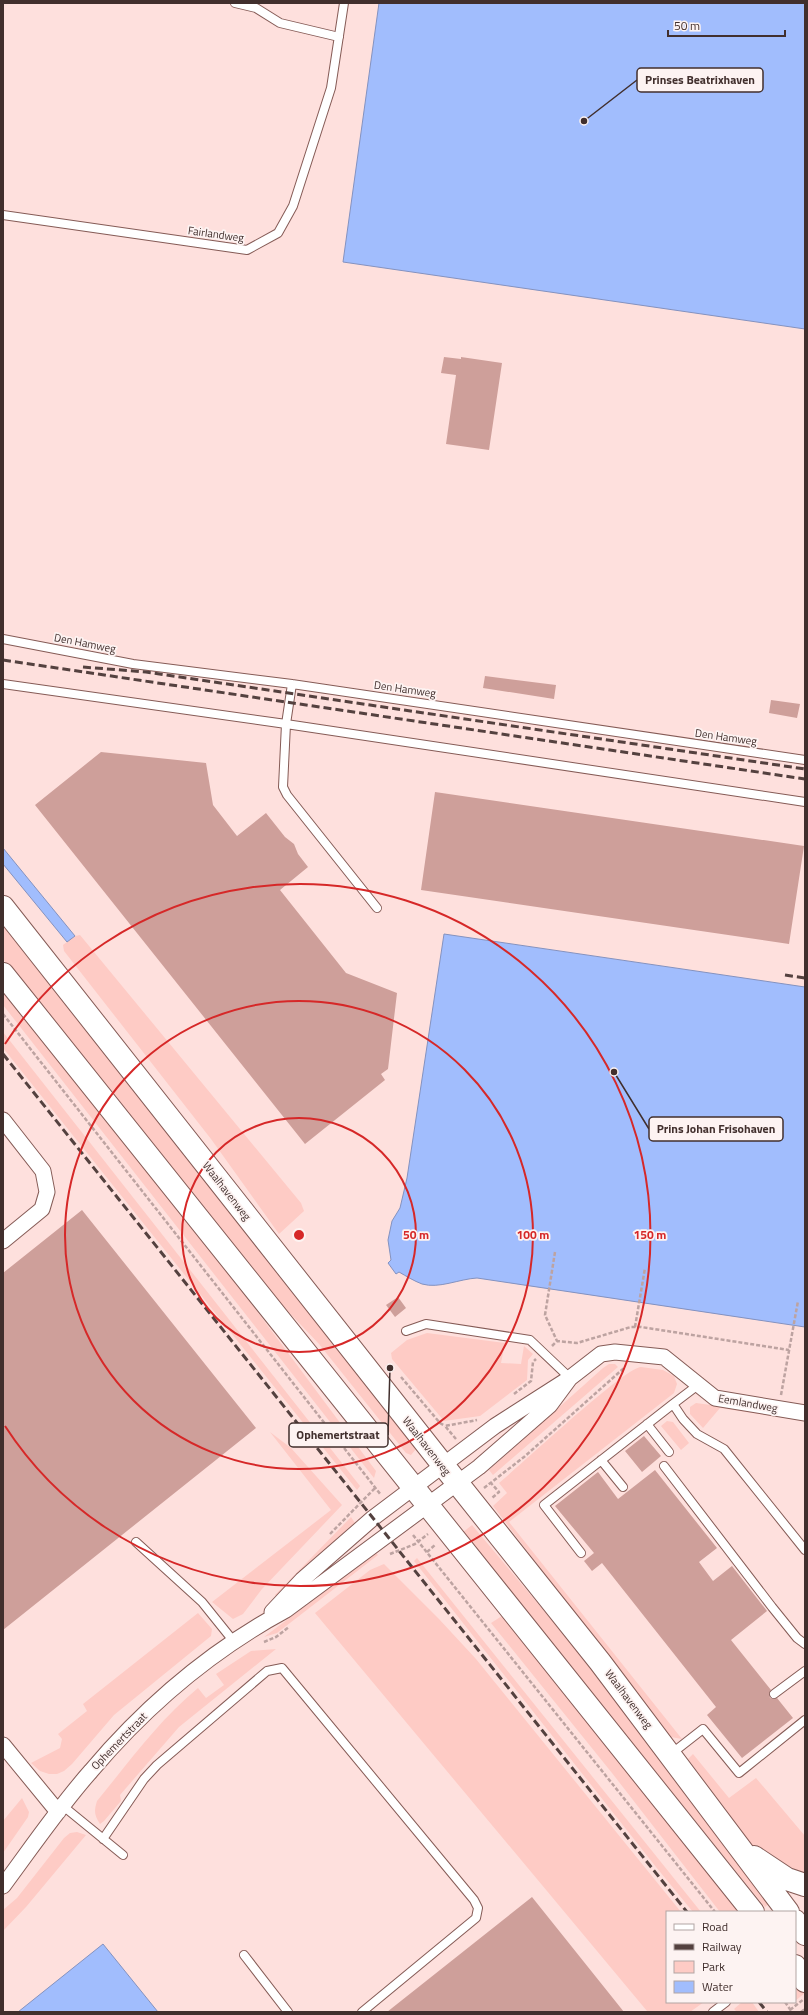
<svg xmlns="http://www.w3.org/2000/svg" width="808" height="2015" viewBox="0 0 808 2015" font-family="'Titillium Web',sans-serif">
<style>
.green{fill:#fecbc5}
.water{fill:#a1bdfd;stroke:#8492bf}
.building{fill:#ce9f9a}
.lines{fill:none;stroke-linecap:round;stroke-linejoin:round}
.lane-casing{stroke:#855b56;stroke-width:10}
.street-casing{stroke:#855b56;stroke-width:17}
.secondary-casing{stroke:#855b56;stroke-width:24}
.path{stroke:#bda3a1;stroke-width:2.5;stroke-dasharray:4 2;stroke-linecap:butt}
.lane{stroke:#fff;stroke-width:8}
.street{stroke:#fff;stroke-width:15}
.secondary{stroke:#fff;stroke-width:22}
.rail{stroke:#54413f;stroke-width:3;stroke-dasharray:8 4;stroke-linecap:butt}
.ring{fill:none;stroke:#d62828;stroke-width:2}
.labels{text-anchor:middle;stroke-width:3.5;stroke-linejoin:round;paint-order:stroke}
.street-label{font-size:11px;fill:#412f2d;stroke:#fdf3f2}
.centre{fill:#d62828;stroke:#fdf3f2;stroke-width:2}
.ring-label{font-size:12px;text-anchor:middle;font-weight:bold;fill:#d62828;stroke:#fdf3f2;stroke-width:3.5;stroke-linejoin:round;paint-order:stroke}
.leader{fill:none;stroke:#412f2d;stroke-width:1.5}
.callout-dot{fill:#412f2d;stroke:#fdf3f2;stroke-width:1.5}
.callout{fill:#fdf3f2;stroke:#412f2d;stroke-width:1.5}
.callout-label{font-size:12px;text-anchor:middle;font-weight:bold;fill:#412f2d}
</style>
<rect width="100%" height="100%" fill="#fee0dd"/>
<path class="green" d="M3 922 415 1443 416 1449 411 1455 406 1453 319 1344 265 1287 3 959Z
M80 935 301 1203 304 1211 279 1234 211 1139 64 951 63 945 75 936Z
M3 989 224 1267 376 1471 374 1478 3 1005Z
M3 1032 360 1486 357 1490 3 1048Z
M427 1333 505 1343 501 1363 521 1364 524 1346 533 1354 528 1360 527 1380 480 1416 444 1421 392 1359 391 1353 407 1340Z
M609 1364H615L618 1367 493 1475 489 1470 603 1368Z
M641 1367 663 1370 674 1376 677 1384 674 1393 509 1522 682 1739 671 1737 667 1734 493 1506 507 1493 499 1483C520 1466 625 1367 641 1367Z
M696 1403 805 1418V1421L720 1408 703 1428 690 1414V1407Z
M667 1421 673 1422 689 1443 681 1450 661 1426Z
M270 1432 291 1448 342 1505 262 1589 243 1614 233 1619 212 1602 331 1510Z
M351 1517 355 1523 277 1597 275 1595Z
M472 1525 612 1692 771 1902 765 1907 462 1533Z
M376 1553 378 1555 277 1633 264 1637Z
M417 1558 701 1912H693L656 1867 414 1561Z
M384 1564 439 1619 476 1659 681 1912H667V2002H704L690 2012 647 2011 315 1613 370 1570Z
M198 1613 212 1629 211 1636 114 1715 72 1764 64 1771 57 1774H49L40 1771 31 1763 60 1748 62 1739 58 1734 87 1711 83 1704Z
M505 1614 743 1912H720L612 1773 491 1623Z
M276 1649 179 1727 120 1795 121 1801 104 1821 100 1824C94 1815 94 1811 97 1801 129 1762 159 1720 198 1688L206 1698 224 1685 216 1674 251 1651Z
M693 1754 729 1798 756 1778 805 1836V1878L758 1853 688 1759Z
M22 1798 29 1812 28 1817 3 1853V1821Z
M77 1832 86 1835 26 1907 3 1931V1910L17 1898 64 1838 70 1833Z
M795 1985 805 1991V1993L795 2001Z
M742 2002H752L759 2012H737L734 2009Z"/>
<path class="water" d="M379 3H805V329L343 262Z
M3 848 75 936 67 942 3 864Z
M444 934 805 987V1327L477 1278C459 1279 439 1289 422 1284 414 1281 406 1276 399 1272L396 1274 388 1263 391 1260 388 1240 392 1221 400 1208 407 1178Z
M103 1944 158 2012H18Z"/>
<path class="building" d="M444 357 461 359V357L502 363 489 450 446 444 456 375 441 373Z
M485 676 556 685 554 699 483 688Z
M771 700 800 704 797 718 769 713Z
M101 752 206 763 213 805 237 836 266 813 285 837 294 844 298 854 308 867 280 890 346 973 397 993 388 1069 381 1074 385 1080 305 1144 35 805Z
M435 792 804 846 789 944 421 890Z
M82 1210 256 1428 3 1630V1273Z
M398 1297 406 1308 395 1317 386 1305Z
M644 1436 661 1456 642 1472 625 1451Z
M655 1470 717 1548 699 1562 713 1581 732 1566 767 1611 731 1640 771 1690 769 1694 770 1698 774 1699 777 1698 793 1718 742 1758 707 1715 716 1707 602 1563 592 1571 584 1561 594 1553 555 1506 598 1472 618 1499Z
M532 1897 624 2012H387Z"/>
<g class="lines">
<g class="lane-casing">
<path id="lane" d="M235 3 256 8 280 23 339 37
M3 215 247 250 278 233 293 206 331 88 344 3
M3 639 133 664 292 684 805 760
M3 684 286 724 805 802
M292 684 286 724 283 787 287 795 377 908
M406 1331 426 1324 530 1340 570 1378
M698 1385 673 1404 683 1419 697 1434 724 1449 805 1550
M647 1424 669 1452
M601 1460 623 1487
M664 1466 772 1607 797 1638 805 1644
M136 1542 202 1602 235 1643
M581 1553 544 1505 673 1404
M774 1694 805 1671
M671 1754 703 1729 739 1773 805 1720
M63 1806 123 1855
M103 1839 144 1779 157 1765 267 1671 282 1668 474 1900 478 1908 476 1918 362 2012
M244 1955 288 2012
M713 2012 726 2002"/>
</g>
<g class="street-casing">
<path id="street" d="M3 1120 43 1171 47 1192 42 1209 3 1241
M272 1612 302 1580 373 1518 495 1426 570 1378 601 1354 615 1352 664 1357 715 1398 805 1413
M3 1745 58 1812
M3 1886C32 1847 59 1807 91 1771 146 1706 212 1650 286 1610L479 1467 550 1405 570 1378"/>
</g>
<g class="secondary-casing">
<path id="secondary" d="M3 907 443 1465 600 1662 788 1912
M3 974 753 1912
M754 1857 787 1879 805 1885
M795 1921 805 1934
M795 1966 805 1981"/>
</g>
<path class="path" d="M3 1014 381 1495
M555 1252 545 1315 557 1341
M635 1327 645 1268
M552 1346 557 1341 577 1343 631 1327H641L789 1350
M401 1377 440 1423 445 1426
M514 1394 531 1381 533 1362 536 1359
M781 1395 798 1301
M456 1439 445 1426 477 1420
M490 1482 499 1492 492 1498
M484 1488 524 1457 624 1368
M330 1534 376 1487
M413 1535 715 1912
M427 1552 435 1545
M390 1554 415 1544 428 1534
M264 1642 276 1637 289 1627
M785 2002 792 2012
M790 2010 804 1999
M801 2012 805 2009"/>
<use href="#lane" class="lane"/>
<use href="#street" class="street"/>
<use href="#secondary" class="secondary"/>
<path class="rail" d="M3 660 805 779
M83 667 146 672 805 769
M785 975 805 978
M3 1054 687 1912
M759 2002 767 2012"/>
</g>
<g class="ring">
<circle cx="299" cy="1235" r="117"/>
<circle cx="299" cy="1235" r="234"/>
<path d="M5 1044A351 351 0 1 1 5 1426"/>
</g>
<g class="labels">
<g class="street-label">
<text transform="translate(216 234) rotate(8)" y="4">Fairlandweg</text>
<text transform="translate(85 643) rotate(11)" y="4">Den Hamweg</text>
<text transform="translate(405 689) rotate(8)" y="4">Den Hamweg</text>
<text transform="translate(726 737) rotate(8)" y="4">Den Hamweg</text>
<text transform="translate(227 1191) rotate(52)" y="4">Waalhavenweg</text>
<text transform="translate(748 1403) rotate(10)" y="4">Eemlandweg</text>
<text transform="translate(427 1446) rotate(52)" y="4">Waalhavenweg</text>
<text transform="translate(629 1699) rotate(53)" y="4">Waalhavenweg</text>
<text transform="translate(119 1741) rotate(-46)" y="4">Ophemertstraat</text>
</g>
</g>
<circle cx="299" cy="1235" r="6" class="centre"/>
<g class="ring-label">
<text x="416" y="1239">50 m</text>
<text x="533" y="1239">100 m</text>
<text x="650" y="1239">150 m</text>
</g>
<path class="leader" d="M584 121L637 80M614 1072L649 1129M390 1368L388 1435"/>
<g class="callout-dot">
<circle cx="584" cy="121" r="4"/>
<circle cx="614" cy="1072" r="4"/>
<circle cx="390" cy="1368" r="4"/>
</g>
<g class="callout">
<rect x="637" y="68" width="126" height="24" rx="4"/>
<rect x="649" y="1117" width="134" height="24" rx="4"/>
<rect x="289" y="1423" width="99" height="24" rx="4"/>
</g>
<g class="callout-label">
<text x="700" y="84">Prinses Beatrixhaven</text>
<text x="716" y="1133">Prins Johan Frisohaven</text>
<text x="338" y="1439">Ophemertstraat</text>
</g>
<rect width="808" height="2015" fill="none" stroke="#412f2d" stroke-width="8"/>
<rect x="666" y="1911" width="130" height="92" fill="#fdf3f2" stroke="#b2a5a3"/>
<rect x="674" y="1924" width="20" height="6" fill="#ffffff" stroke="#b2a5a3"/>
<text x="702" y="1931" font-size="12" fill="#412f2d">Road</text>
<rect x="674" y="1944" width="20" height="6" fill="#54413f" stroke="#b2a5a3"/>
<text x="702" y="1951" font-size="12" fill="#412f2d">Railway</text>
<rect x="674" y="1961" width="20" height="12" fill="#fecbc5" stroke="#b2a5a3"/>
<text x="702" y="1971" font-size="12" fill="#412f2d">Park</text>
<rect x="674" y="1981" width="20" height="12" fill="#a1bdfd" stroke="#b2a5a3"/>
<text x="702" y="1991" font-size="12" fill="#412f2d">Water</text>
<path d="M668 30v6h117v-6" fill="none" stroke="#412f2d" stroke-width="2"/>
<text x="674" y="30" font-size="12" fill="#412f2d" stroke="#fdf3f2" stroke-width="3" paint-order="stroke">50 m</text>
</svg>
